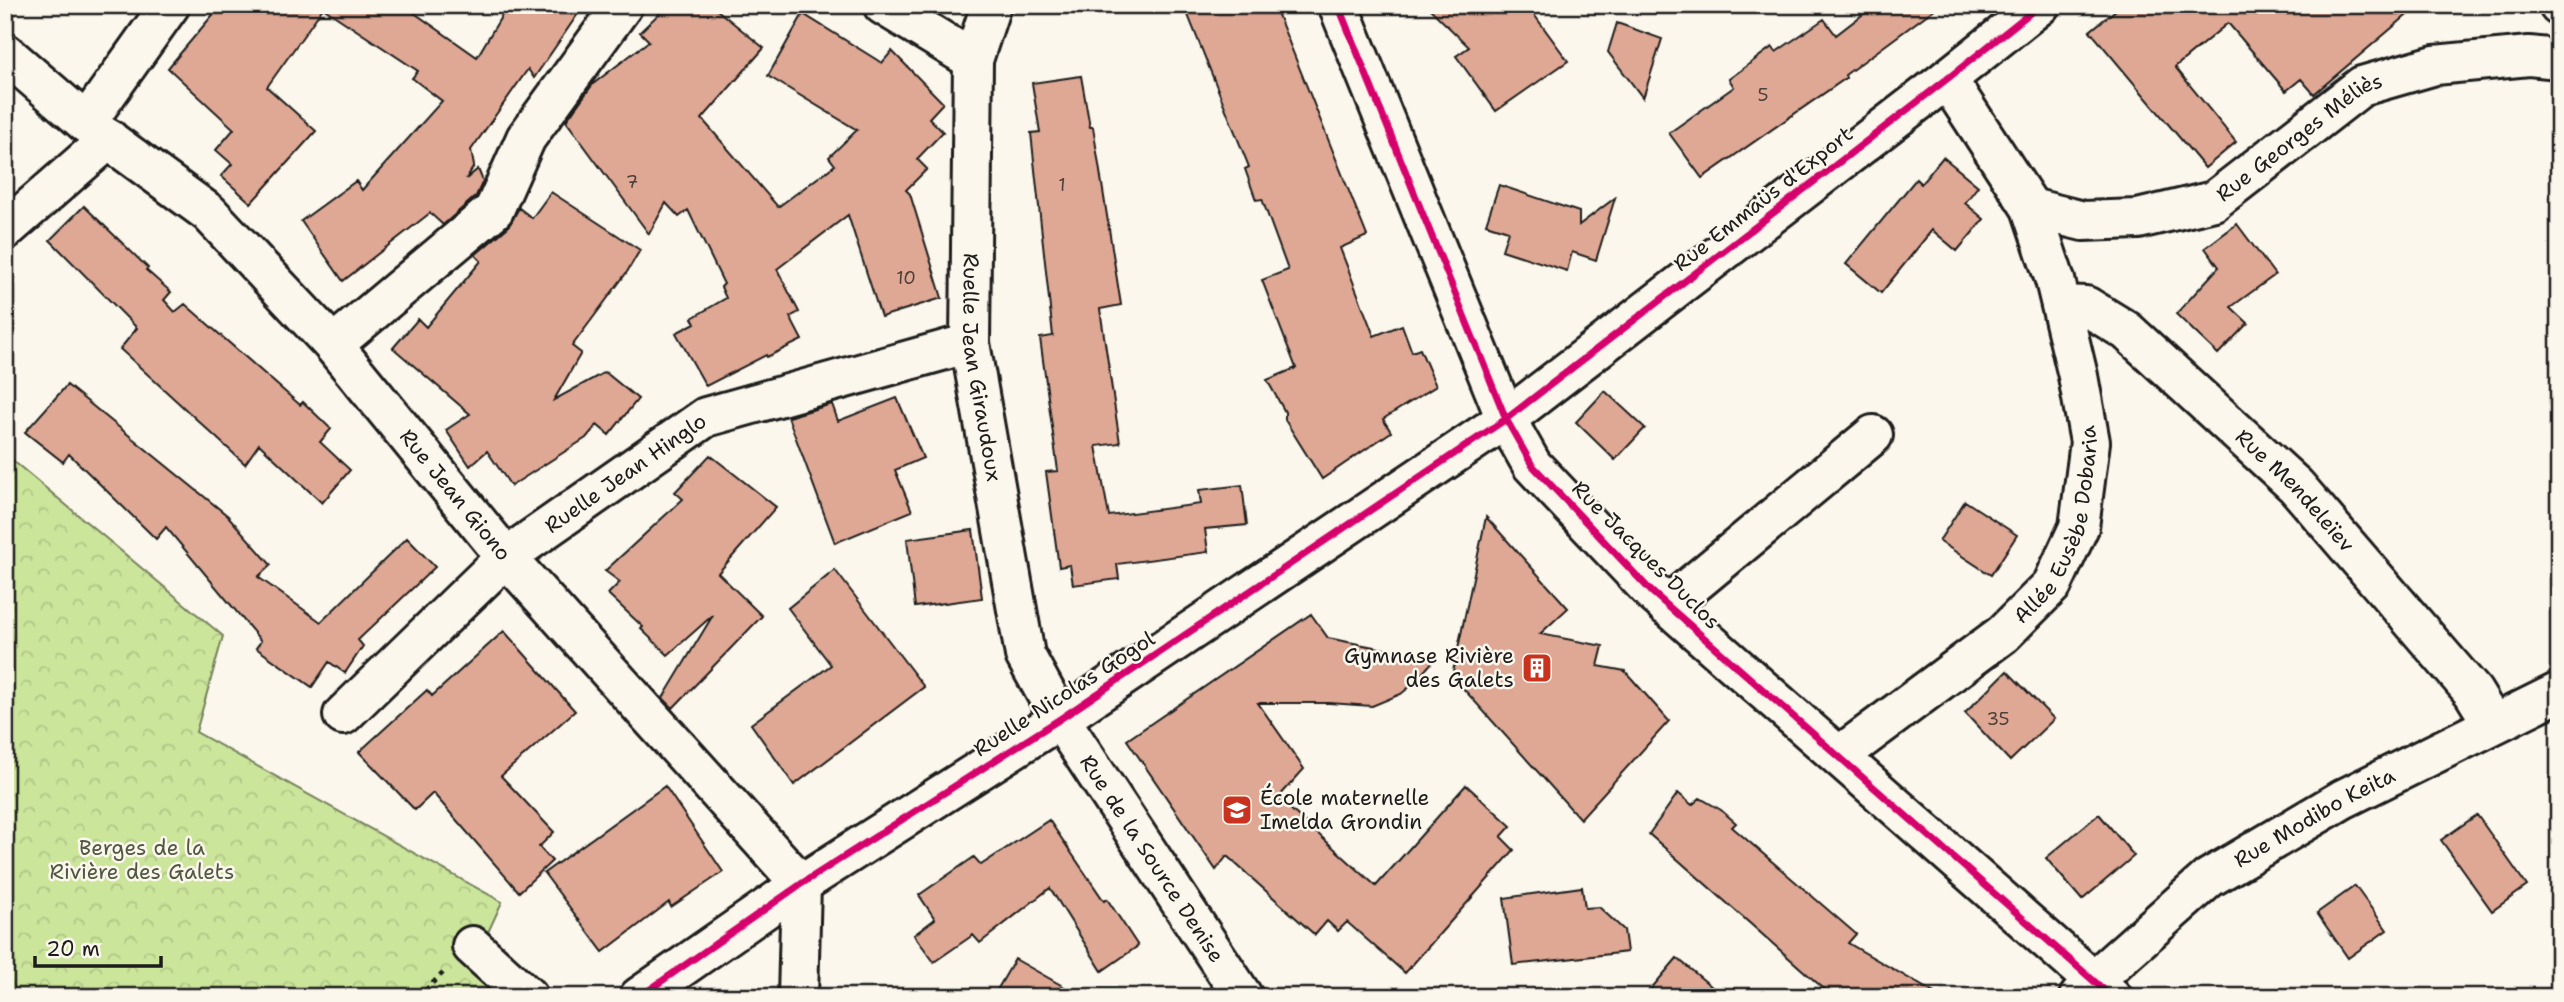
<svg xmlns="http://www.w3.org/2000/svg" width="2564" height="1002" viewBox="0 0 2564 1002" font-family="'Shantell Sans',sans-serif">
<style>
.park{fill:url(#park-crowns);stroke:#74805c;stroke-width:2}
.building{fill:#dfa895;stroke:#1c1c1c;stroke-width:2}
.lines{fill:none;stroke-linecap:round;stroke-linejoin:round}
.minor-casing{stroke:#1c1c1c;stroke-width:44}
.path{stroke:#1c1c1c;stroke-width:4.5;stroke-dasharray:5 5;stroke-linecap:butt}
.minor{stroke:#fbf7ec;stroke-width:38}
.cycleway-casing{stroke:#fbf7ec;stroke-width:11}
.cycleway{stroke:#d6006c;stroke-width:7}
.labels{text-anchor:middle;stroke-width:5;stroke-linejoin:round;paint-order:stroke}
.number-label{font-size:18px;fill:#4d3f3a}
.street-label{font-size:21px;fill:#1c1c1c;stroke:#fbf7ec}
.poi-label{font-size:21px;fill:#1c1c1c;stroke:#fbf7ec;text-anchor:end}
.park-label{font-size:21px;fill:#515842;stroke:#fbf7ec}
</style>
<defs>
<pattern id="park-crowns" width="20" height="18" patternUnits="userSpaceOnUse" patternTransform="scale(1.75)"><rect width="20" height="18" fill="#cbe59b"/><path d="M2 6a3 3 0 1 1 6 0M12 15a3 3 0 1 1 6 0" fill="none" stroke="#aec485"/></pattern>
</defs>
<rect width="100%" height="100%" fill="#fbf7ec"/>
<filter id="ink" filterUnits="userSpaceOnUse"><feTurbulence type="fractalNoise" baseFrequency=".0143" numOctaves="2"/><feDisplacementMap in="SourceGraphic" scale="14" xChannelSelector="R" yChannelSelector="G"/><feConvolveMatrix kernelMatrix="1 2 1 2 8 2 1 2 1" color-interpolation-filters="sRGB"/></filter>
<g filter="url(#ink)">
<path class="park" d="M5 454 223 636 196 732 502 902 472 967 501 997H5Z"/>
<path class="building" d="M221 5H403L477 57 508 5H584L534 78 528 69 471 150 474 166 466 179 478 169 483 181 476 196 443 225 430 213 343 281 301 221 356 181 362 190 442 101 412 78 418 71 323 8 267 87 316 131 251 203 221 176 232 164 216 150 234 129 168 68Z
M668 5H711L764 48 702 119 778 207 835 165 829 157 857 130 768 76 803 14 882 63 892 51 943 103 929 118 943 132 917 159 927 169 906 190 910 194 942 298 881 317 848 215 777 269 799 312 790 317 802 340 767 357 766 355 706 386 676 333 695 323 692 318 726 298 721 287 724 284 688 210 679 217 666 203 649 234 566 121 593 84 649 41 640 32Z
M1184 5H1274L1367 236 1340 248 1374 336 1402 325 1412 352 1420 349 1436 386 1383 419 1391 432 1322 479 1285 420V412L1267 380 1296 368 1262 280 1288 270 1262 199 1256 200 1245 169 1249 167Z
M1426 5H1527L1568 61 1496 111 1456 56 1469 47Z
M1875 5H1940L1845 75 1846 78 1702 178 1669 133 1734 87 1729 79 1772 47 1776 52 1824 19 1836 35Z
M2122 5H2419L2314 94 2301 79 2286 91 2228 23 2175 67 2236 142 2205 168 2090 31Z
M1617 23 1662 39 1643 98 1608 52Z
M1081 76 1090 127H1093L1121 305 1100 309 1120 443 1096 446 1109 516 1201 504 1199 490 1242 485 1247 525 1205 529 1208 552 1117 564 1119 579 1073 585 1070 565 1059 567 1046 472 1058 471 1040 338 1053 336 1031 133 1040 132 1032 83Z
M1943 157 1978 186 1965 203 1984 219 1957 251 1932 230 1881 293 1846 264 1916 179 1921 184Z
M1499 185 1579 212V225L1615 198 1596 260 1572 252 1567 271 1502 250 1508 231 1486 224Z
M551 192 640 250 627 272 572 346 581 353 554 400 605 372 638 399 609 435 597 425 586 438 511 486 487 451 470 466 446 430 470 414 393 348 418 319 426 327 481 261 475 255 508 227 519 208 532 218Z
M84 206 148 268 146 270 171 292 164 300 175 312 185 304 300 405 303 402 331 429 320 442 350 470 322 503 259 444 245 464 120 349 137 328 50 240Z
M2237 224 2275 275 2231 307 2248 323 2218 354 2176 314 2219 267 2205 248Z
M67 385 228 516 271 565 258 577 321 622 407 538 435 567 358 640 363 646 345 673 329 662 312 687 256 648 261 641 166 527 156 539 69 454 63 462 25 432Z
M1605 391 1645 428 1615 460 1576 422Z
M897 398 923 458 895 470 912 511 835 543 788 417 832 404 838 421Z
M710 455 776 507 718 573 762 616 673 708 663 698 713 615 668 655 641 629 643 627 608 594 620 582 605 571 683 499 675 492Z
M1965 501 2017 535 1991 575 1939 541Z
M1486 517 1568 608 1540 634 1603 646 1598 666 1625 671 1669 721 1580 819 1452 676Z
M973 530 982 598 915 607 907 539Z
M835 570 924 687 794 785 751 724 831 665 788 608Z
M1311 614 1328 638 1435 659 1412 685 1401 694 1372 706 1329 703H1258L1304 769 1278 798 1376 886 1466 785 1511 826 1501 837 1514 850 1405 973 1347 922 1338 931 1327 921 1315 935 1227 856 1216 870 1127 740Z
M504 631 575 711 501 776 554 832 539 847 552 861 519 892 433 793 415 810 359 752 427 690 432 696Z
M2007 671 2054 719 2010 761 1965 713Z
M665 786 723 872 671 907 669 902 603 952 544 873Z
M1678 793 1692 805 1700 798 1721 810 1736 823 1732 827 1856 934 1848 943 1941 997H1833L1649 834Z
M2099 814 2134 856 2082 900 2046 858Z
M2477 815 2527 886 2492 911 2441 840Z
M1049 820 1104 901 1107 899 1138 946 1102 971 1050 888 980 943 973 935 934 962 914 935 935 919 919 895 974 857 981 865Z
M2355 886 2387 930 2348 958 2317 913Z
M1582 887 1585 908 1599 907 1624 930 1627 952 1513 965 1504 898Z
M1677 958 1724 997H1644Z
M1015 959 1082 997H993Z"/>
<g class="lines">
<g class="minor-casing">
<g id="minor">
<path d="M883 5 973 60"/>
<path id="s1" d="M991 5 973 60 970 343 1025 655 1060 719 1243 997"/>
<path d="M1338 5 1506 419 1532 465 1652 592 2112 997"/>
<path d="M2559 5V6"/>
<path id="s2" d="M5 53 86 123 209 213 333 345 506 557 801 884 798 997"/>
<path d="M86 123 170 5"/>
<path id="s3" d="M2031 208 2083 221 2138 219 2214 201 2362 86 2435 65 2529 56 2559 59"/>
<path d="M5 230 109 139"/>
<path id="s4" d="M2062 305 2086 306 2127 331 2296 486 2473 692 2492 723"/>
<path d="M333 345 494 210 526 138 623 5"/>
<path d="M1667 606 1873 435"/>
<path id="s5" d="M343 715 506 557 706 417 970 343"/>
<path id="s6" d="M1839 756 2003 634 2052 585 2079 527 2090 442 2078 376 2055 280 2031 208 1947 79"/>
<path d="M472 946 528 997"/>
<path d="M639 997 801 884 1060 719 1506 419 1947 79 2040 5"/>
<path id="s7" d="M2079 997 2094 980 2209 878 2343 799 2559 692"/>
</g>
</g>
<path class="path" d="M418 997 443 973"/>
<use href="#minor" class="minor"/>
<g class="cycleway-casing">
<path id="cycleway" d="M1338 5 1506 419 1532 465 1652 592 2112 997
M639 997 801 884 1060 719 1506 419 1947 79 2040 5"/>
</g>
<use href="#cycleway" class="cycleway"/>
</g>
</g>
<defs>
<g id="building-square" transform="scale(1.575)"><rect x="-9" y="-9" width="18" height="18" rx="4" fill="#c8321e" stroke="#fbf7ec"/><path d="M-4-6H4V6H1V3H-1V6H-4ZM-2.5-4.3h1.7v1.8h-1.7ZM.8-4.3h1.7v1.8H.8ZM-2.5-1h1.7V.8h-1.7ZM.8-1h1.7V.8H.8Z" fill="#fff"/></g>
<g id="school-square" transform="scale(1.575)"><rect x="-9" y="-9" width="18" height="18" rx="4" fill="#c8321e" stroke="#fbf7ec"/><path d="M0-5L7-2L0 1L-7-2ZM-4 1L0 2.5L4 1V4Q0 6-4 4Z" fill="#fff"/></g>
</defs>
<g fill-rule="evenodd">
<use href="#building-square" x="1537" y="668"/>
<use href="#school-square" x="1237" y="810"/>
</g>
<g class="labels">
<g class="number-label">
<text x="1763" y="101">5</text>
<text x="632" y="188">7</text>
<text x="1062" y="191">1</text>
<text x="906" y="284">10</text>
<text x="1998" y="725">35</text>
</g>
<g class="street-label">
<text dy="7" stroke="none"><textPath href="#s3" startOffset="294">Rue Georges Méliès</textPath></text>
<text transform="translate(1763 199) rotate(-38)" y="7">Rue Emmaüs d'Export</text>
<text dy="7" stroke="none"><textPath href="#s1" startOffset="366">Ruelle Jean Giraudoux</textPath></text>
<text dy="7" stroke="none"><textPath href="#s5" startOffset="373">Ruelle Jean Hinglo</textPath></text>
<text dy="7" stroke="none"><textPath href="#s4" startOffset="304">Rue Mendeleïev</textPath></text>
<text dy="7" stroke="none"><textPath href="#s2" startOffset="634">Rue Jean Giono</textPath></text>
<text dy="7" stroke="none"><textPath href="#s6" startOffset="332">Allée Eusèbe Dobaria</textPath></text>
<text transform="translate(1646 555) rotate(45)" y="7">Rue Jacques Duclos</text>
<text transform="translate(1064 694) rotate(-33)" y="7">Ruelle Nicolas Gogol</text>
<text dy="7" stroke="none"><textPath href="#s7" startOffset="298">Rue Modibo Keita</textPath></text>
<text dy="7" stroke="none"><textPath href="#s1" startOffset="898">Rue de la Source Denise</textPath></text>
</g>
<g class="poi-label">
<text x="1514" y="663">Gymnase Rivière<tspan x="1514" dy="24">des Galets</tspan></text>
<text x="1260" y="805" text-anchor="start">École maternelle<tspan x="1260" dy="24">Imelda Grondin</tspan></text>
</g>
<g class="park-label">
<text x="142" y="855">Berges de la<tspan x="142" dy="24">Rivière des Galets</tspan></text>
</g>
</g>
<rect width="2564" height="1002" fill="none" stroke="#fbf7ec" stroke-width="28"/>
<rect x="14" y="14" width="2536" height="974" fill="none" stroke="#1c1c1c" stroke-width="2.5" filter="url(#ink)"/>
<path d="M35 956v10h126v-10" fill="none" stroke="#1c1c1c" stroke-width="3.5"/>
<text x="46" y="956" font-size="21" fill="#1c1c1c" stroke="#fbf7ec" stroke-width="5" paint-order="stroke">20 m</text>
</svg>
